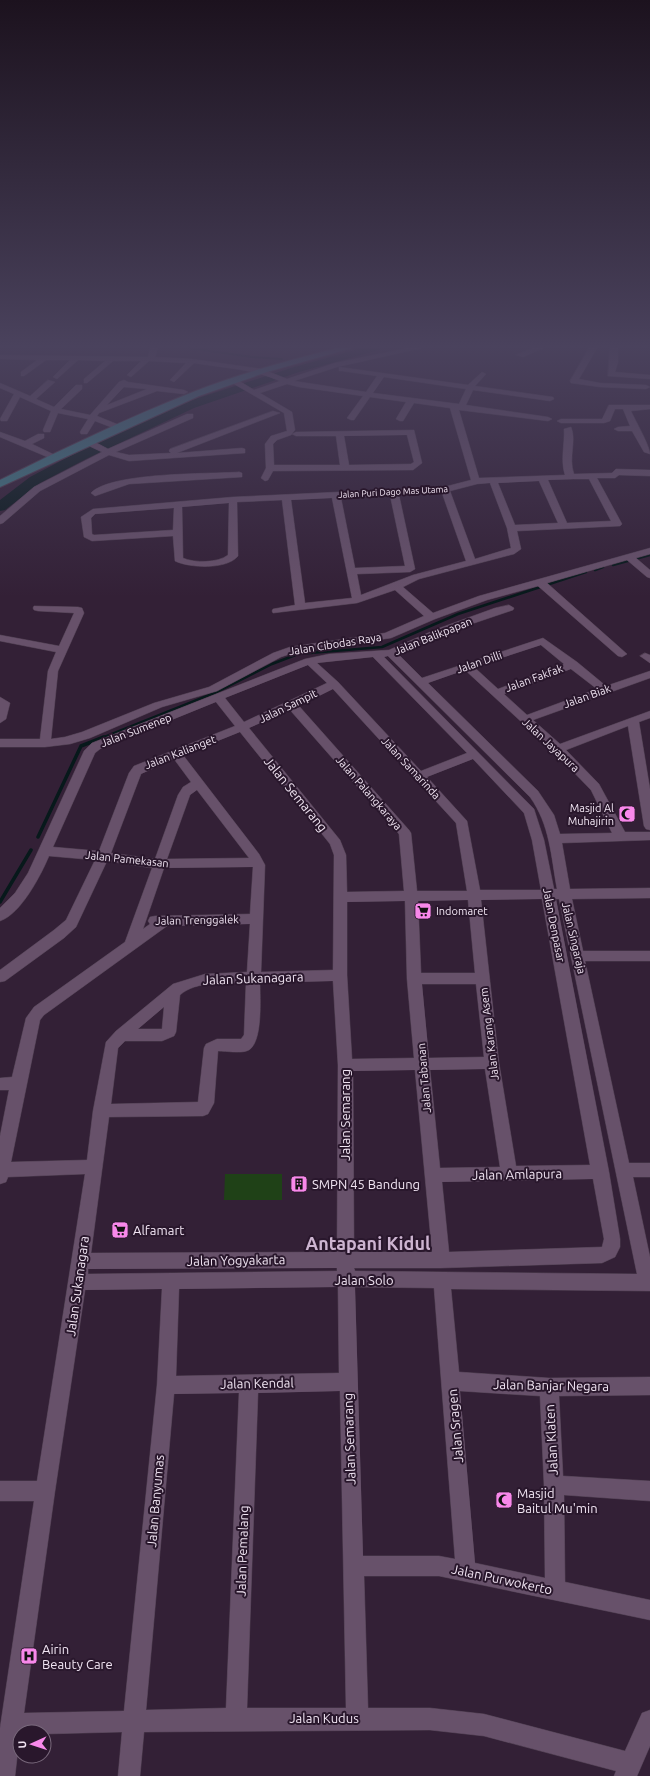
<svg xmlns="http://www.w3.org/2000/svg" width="650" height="1776" viewBox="0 0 650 1776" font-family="Ubuntu,sans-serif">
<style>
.green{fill:#1f4117}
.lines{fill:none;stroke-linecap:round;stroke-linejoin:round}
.stream-far2{stroke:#07191b;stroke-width:2}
.stream-far1{stroke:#07191b;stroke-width:2.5}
.stream{stroke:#07191b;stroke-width:3.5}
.river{fill:#07191b;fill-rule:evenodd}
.minor-casing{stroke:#4e3e50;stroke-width:1}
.major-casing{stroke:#4e3e50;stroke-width:2}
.minor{fill:#67516a;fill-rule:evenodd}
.major{fill:#3f7c87;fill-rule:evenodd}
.labels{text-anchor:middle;stroke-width:4;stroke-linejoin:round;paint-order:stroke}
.far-street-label{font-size:9px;fill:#f1e5f3;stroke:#29172c}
.street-label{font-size:11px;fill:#f1e5f3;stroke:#29172c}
.poi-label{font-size:11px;fill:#f1e5f3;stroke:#29172c;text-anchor:end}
.near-street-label{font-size:13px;fill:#f1e5f3;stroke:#29172c}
.near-poi-label{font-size:13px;fill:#f1e5f3;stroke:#29172c;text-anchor:start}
.near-district-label{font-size:18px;font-weight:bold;fill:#cdb5d1;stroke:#29172c}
</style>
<rect width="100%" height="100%" fill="#332036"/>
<path class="green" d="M225 1174H282V1200H224Z"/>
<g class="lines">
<path class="stream-far2" d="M189 348 252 357 282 359"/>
<path class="stream-far1" d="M613 565 650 555
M595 570 603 567
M102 738 217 692 272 664 298 654 382 647 458 614 586 572"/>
<path class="stream" d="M38 837 81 746 104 737
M0 902 31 850"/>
<path class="river" d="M362 348H381L379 350 299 372 194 408 86 459 40 483 5 510 0 511V500L30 477 76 453 186 402 291 368Z"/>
<g class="minor-casing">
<path id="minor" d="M150 348H158L155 357 192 359 262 369 287 379 335 363 407 348H422L337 367 294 381 366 392 377 376 342 371H339V367L468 385 482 372 486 374 475 386 553 397 554 399 550 401 473 390 466 405 548 417 552 419 548 421 459 410 479 478 565 475C560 459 565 445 564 429L571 427C577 441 568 457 574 474L612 473 616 469 650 470V476L619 475 615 478H597L622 524 620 526 517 531 521 549 514 554 419 579 403 587 433 613 479 596 650 548V554L636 558 650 570V578L647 577 627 560 547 583 627 654 622 657 618 656 538 586 487 600 435 619 391 638 296 652 281 657 217 691 162 707 90 738 70 744 45 747H0V739H40L48 671 56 652 0 641V635L59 646 74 613 38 611 34 610 33 608 34 606 78 607 82 608 84 613 58 671 51 739 65 737 82 732 154 703 209 687 273 653 290 647 385 633 424 616 395 590 357 603 273 613 272 611 273 609 295 605 282 500 237 502 238 556C227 570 189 568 175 561L173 536 92 541 84 537 81 517 93 509 233 497 444 487 471 480 450 408 414 403 403 421H400L396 419 406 402 370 397 354 420H351L347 418 363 396 299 387 287 384 260 393 292 412 295 430 291 435 277 440 273 444 274 465H340L336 436H296L292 434 296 432 414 430 422 463 413 470 273 471 268 480 265 481 261 478 266 468 265 444 271 436 287 431 284 413 229 381 236 379 254 390 280 381C254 369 223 368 194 363L174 382 170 380 186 363 149 361 131 377 127 375 141 361H113L87 383H84V379L105 361 78 360 57 379 53 377 70 360H46L24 376H21V372L37 360 0 359V355L148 357ZM384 377 466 389 459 404 373 393ZM407 435 414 462 411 464 349 465 344 436ZM574 479H589L611 521 567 523 548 480ZM539 481 558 523 515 525 498 483ZM490 483 507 528 511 548 475 559 450 491 477 484ZM442 493 466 561 413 575 361 595 357 574 410 572 415 569 399 495ZM390 495 405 566 355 568 341 498ZM332 498 352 598 305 603 291 500ZM229 503 228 555C218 563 194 563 183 558L182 507ZM174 508 173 530 94 535 92 534 91 518 95 514Z
M533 348H544L523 357 516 355Z
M589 348H597L579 379 600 383 646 385 650 387 646 389 600 387 571 383 570 381Z
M610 348H618V362L615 372 650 375V379L608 376Z
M48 380 55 382 36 399 54 407 76 385H82V389L61 409 90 415 119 382 124 380 128 382 184 390 188 392 184 394 157 391 99 413 97 416 124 427 125 429 121 431 95 421 87 434H81L80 432 88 419 58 413 50 432H44L43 430 51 411 20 397 7 421H1L0 419 14 394 0 388V383L30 396ZM124 387 147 389 107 405Z
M609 405H650V409L631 411C635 420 650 446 650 454L644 452 632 431H618L614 429 618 427 630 426 623 409H615L610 421 604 423H561L557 421 561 419H602Z
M273 411 280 413 177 453 242 448 245 449V453L129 461 109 455 40 491 3 523 0 524V516L34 487 102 452 85 444V440H91L108 449 187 414H193V418L116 452 129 455 171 453 169 451 170 449Z
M0 432 25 441 38 434H44V438L32 444 59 457 58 459H52L0 437Z
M239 472 242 473V477L129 484 95 496 91 493C110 472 209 474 239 472Z
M509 605 514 608 513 610 445 633 398 654 422 678 543 638 577 662 606 686 650 671V678L533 720 560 744 650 711V718L639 722 650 789V830L646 829 644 826 628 726 566 750 599 784 625 832H650V840L562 843 570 889 650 888V898L572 899 583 951H650V961H585L629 1163H650V1177H633L650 1257V1291L451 1289 459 1372 549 1378 650 1377V1395L559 1396 563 1476 650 1481V1501L564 1495 565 1582 650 1600V1620L439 1576H364L368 1708H430L484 1714 625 1751 642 1713 650 1710V1746L637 1776H614L616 1771 484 1736 430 1730 144 1732 140 1776H118L122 1732 44 1734V1732H20L15 1776H0V1728L34 1501H0V1481H37L85 1174 8 1177 6 1182 0 1184V1136L9 1090H0V1078L12 1077 26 1018 34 1007 125 942 152 868 107 861 76 927 64 938 5 981 0 982V970L54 930 66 920 95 860 49 856C41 875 21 914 0 921V908L15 893 28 873 84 751 92 743 305 659 329 654 389 650 437 629 495 608ZM541 645 564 664 498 689 474 667ZM388 656 530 797C550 825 551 856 557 889H554L544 840 534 809 384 657ZM373 657 467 753 421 771 338 682 317 663ZM308 665 327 683 244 722 225 698ZM571 669 597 689 527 715 504 694ZM465 670 554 752 591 790 612 833 560 834 554 815 538 791 428 683ZM333 689 456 823 467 891H417L411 833 409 830 299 706ZM216 702 235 726 134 766 129 773 99 851 53 847 95 753 100 749ZM290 710 399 834 404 891 347 892 346 855 340 840 249 728ZM240 732 330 844 334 855 333 970 261 972 265 865 259 854 183 755ZM174 759 191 782 183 787 178 795 155 859 111 853 141 774ZM473 759 524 813 532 840 541 890H480L467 821 427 777ZM197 790 249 858 167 859 190 795ZM253 867 250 914 155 916 150 917 148 921 150 924 143 929 164 868ZM542 899 590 1165 516 1166 499 1063 481 900ZM556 899H559L637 1274 355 1271 354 1268H441L602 1263 615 1257 620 1247V1239L609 1172ZM468 900 475 973H421L418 901ZM405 901 407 979 414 1058 352 1059 347 975V902ZM250 924 247 972 205 974 173 984 116 1031 106 1042 93 1111 87 1160 11 1162 40 1020 44 1015 167 926ZM333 981 338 1065 337 1252 91 1253 109 1117 203 1116 208 1114 214 1103 218 1051C227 1051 242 1054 249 1050 263 1041 260 998 260 983ZM246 983 244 1035 241 1039H217L206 1044 204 1048 198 1102 111 1104 118 1048 125 1041H162L174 1036 176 1032 180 995C197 980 226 984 246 983ZM422 984H476L484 1057 429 1058ZM164 1007 162 1029H138ZM485 1069 500 1167 440 1168 430 1070ZM415 1070 432 1252H354L353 1071ZM593 1179 604 1239 602 1247 449 1252 442 1182ZM337 1268V1271L88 1274V1269ZM338 1287 339 1373 176 1376 179 1289ZM355 1287 434 1288 455 1559 439 1556H363ZM162 1289 157 1385 124 1711 24 1713 55 1491 85 1290ZM340 1391 346 1708H247L258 1393ZM460 1391 540 1396 544 1485 545 1578 475 1563ZM239 1393 226 1708 146 1710 174 1394Z
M645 653 650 655V663L640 656Z
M0 697 10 703 6 719 0 723Z"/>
</g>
<g class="major-casing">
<path id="major" d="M337 348H352L267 372 199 396 0 487V480C63 449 127 418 193 392 240 373 288 361 337 348Z"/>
</g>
<use href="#minor" class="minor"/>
<use href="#major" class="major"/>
</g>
<linearGradient id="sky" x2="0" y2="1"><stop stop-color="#1c121e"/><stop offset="0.58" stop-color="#4a425d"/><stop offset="1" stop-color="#4a425d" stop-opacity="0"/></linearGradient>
<rect width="650" height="597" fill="url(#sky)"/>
<defs>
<g id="mosque-square" transform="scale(0.9)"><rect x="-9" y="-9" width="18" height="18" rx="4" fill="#f888ea" stroke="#29172c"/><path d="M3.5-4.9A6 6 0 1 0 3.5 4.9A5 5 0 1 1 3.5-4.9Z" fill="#111"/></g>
<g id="supermarket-square" transform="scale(0.9)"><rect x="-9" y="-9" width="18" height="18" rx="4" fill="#f888ea" stroke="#29172c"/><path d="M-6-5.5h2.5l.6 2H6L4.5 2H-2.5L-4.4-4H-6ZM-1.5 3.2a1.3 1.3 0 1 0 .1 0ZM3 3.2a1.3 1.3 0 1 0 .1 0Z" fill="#111"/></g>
<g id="building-square" transform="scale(0.9)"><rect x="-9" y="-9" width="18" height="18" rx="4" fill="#f888ea" stroke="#29172c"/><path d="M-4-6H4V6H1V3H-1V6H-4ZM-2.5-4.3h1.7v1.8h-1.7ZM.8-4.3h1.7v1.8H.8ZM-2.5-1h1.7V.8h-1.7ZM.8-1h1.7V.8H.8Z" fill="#111"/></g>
<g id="hospital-square" transform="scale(0.9)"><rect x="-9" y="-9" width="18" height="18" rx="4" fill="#f888ea" stroke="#29172c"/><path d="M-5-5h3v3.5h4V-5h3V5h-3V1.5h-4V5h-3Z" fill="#111"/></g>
</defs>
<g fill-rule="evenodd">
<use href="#mosque-square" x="627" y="814"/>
<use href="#supermarket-square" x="423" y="911"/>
<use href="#building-square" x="299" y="1184"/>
<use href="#supermarket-square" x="120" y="1230"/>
<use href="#mosque-square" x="504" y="1500"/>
<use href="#hospital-square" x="29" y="1656"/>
</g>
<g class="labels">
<g class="far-street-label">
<text transform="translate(393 492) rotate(-3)" y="3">Jalan Puri Dago Mas Utama</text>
</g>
<g class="street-label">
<text transform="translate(433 636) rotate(-22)" y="4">Jalan Balikpapan</text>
<text transform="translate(335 644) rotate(-9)" y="4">Jalan Cibodas Raya</text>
<text transform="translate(479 662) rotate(-19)" y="4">Jalan Dilli</text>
<text transform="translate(534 678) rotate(-20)" y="4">Jalan Fakfak</text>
<text transform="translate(587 696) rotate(-20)" y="4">Jalan Biak</text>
<text transform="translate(288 706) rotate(-26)" y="4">Jalan Sampit</text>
<text transform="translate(136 730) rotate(-21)" y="4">Jalan Sumenep</text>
<text transform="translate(551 745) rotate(43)" y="4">Jalan Jayapura</text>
<text transform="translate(180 752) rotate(-21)" y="4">Jalan Kalianget</text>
<text transform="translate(411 768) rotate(47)" y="4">Jalan Samarinda</text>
<text transform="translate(369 793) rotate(49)" y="4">Jalan Palangkaraya</text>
<text transform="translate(127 859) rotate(6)" y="4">Jalan Pamekasan</text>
<text transform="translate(197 920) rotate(-1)" y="4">Jalan Trenggalek</text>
<text transform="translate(554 925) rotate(79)" y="4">Jalan Denpasar</text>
<text transform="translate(574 938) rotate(77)" y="4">Jalan Singaraja</text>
<text transform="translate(489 1034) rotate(-97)" y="4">Jalan Karang Asem</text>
<text transform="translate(424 1078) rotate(-95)" y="4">Jalan Tabanan</text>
</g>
<g class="poi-label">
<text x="614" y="812">Masjid Al<tspan x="614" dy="13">Muhajirin</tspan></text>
<text x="436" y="915" text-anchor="start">Indomaret</text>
</g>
<g class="near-street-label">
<text transform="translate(296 794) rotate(51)" y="5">Jalan Semarang</text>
<text transform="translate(253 978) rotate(-2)" y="5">Jalan Sukanagara</text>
<text transform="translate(345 1115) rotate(-90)" y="5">Jalan Semarang</text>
<text transform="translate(517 1174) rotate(-1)" y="5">Jalan Amlapura</text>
<text transform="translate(236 1260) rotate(-1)" y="5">Jalan Yogyakarta</text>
<text x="364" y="1285">Jalan Solo</text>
<text transform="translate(77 1286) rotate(-82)" y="5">Jalan Sukanagara</text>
<text transform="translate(257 1383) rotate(-1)" y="5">Jalan Kendal</text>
<text transform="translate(551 1385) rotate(1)" y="5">Jalan Banjar Negara</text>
<text transform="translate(455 1426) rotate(-95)" y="5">Jalan Sragen</text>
<text transform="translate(349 1439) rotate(-92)" y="5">Jalan Semarang</text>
<text transform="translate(551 1440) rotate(-93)" y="5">Jalan Klaten</text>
<text transform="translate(155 1501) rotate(-85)" y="5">Jalan Banyumas</text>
<text transform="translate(242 1551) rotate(-88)" y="5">Jalan Pemalang</text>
<text transform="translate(502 1579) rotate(12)" y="5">Jalan Purwokerto</text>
<text x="324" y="1723">Jalan Kudus</text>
</g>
<g class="near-poi-label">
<text x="312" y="1189">SMPN 45 Bandung</text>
<text x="133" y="1235">Alfamart</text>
<text x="517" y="1498">Masjid<tspan x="517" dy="15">Baitul Mu'min</tspan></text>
<text x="42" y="1654">Airin<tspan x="42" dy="15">Beauty Care</tspan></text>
</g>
<g class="near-district-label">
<text x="368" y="1250">Antapani Kidul</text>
</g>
</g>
<g transform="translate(32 1744) rotate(267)"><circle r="19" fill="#29172c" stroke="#79697c"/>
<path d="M0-3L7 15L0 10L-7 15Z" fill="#f888ea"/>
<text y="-6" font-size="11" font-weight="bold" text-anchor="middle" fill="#f1e5f3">U</text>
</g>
</svg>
